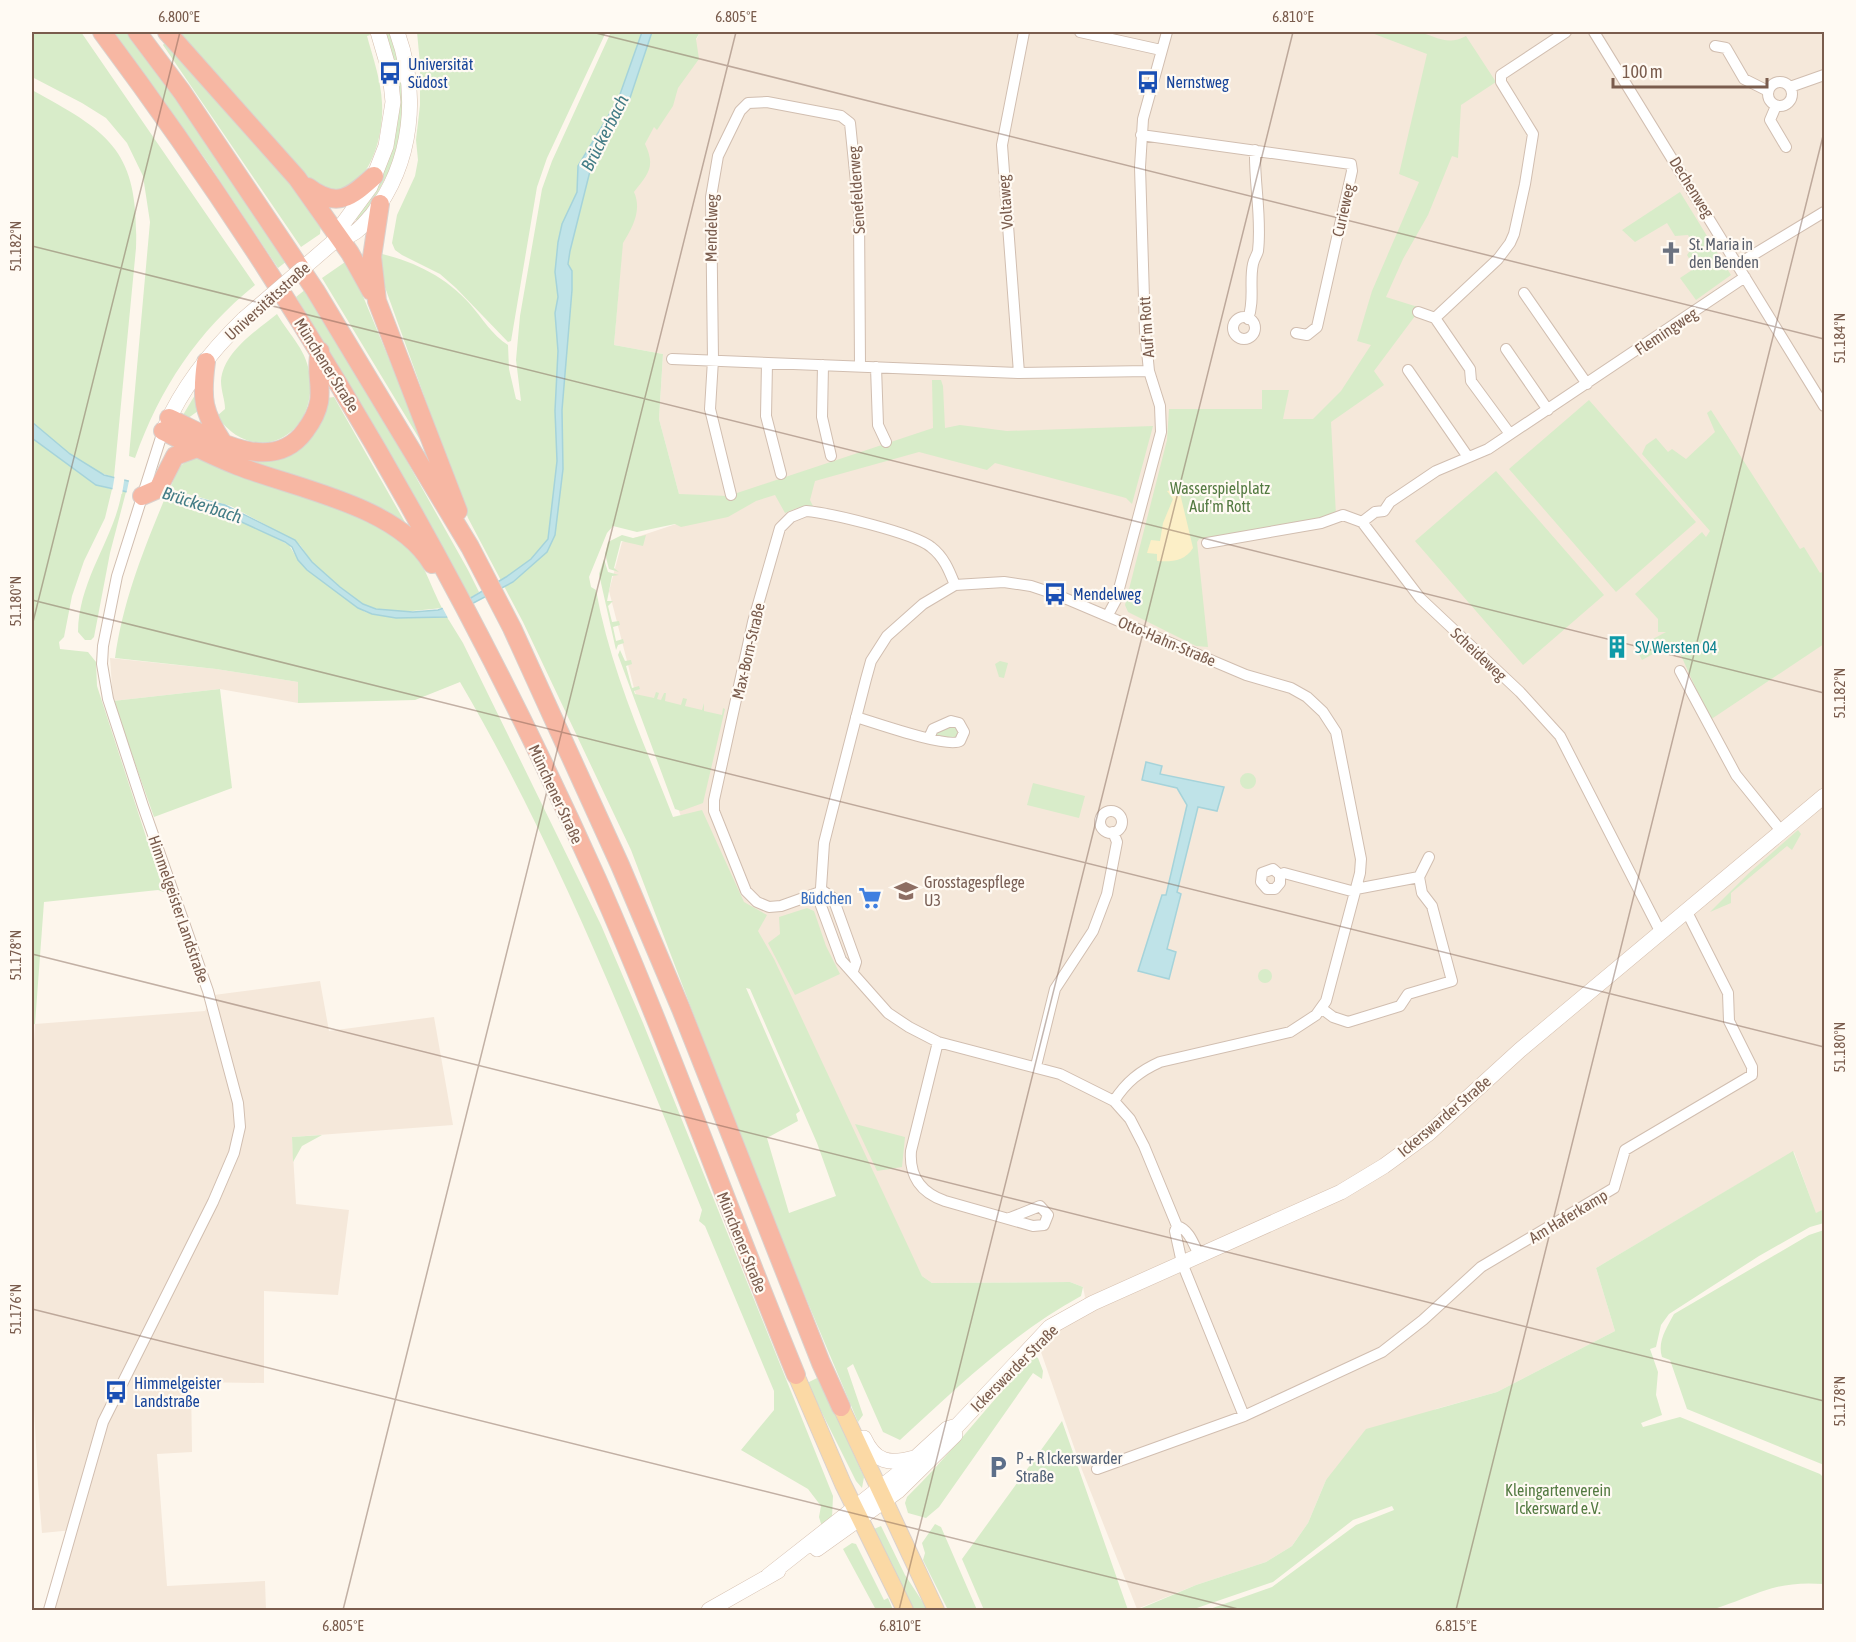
<svg xmlns="http://www.w3.org/2000/svg" width="1856" height="1642" viewBox="0 0 1856 1642" font-family="'Asap Condensed',sans-serif">
<style>
.residential{fill:#f5e8da}
.green{fill:#d8ecc9;fill-rule:evenodd}
.sand{fill:#fcefc7}
.water{fill:#bfe3e8;stroke:#a5d3da;stroke-width:1.5}
.pier{fill:#fdf6ec}
.lines{fill:none;stroke-linecap:round;stroke-linejoin:round}
.street-casing{stroke:#d1beb0;stroke-width:12}
.secondary-casing{stroke:#d6c0b0;stroke-width:16}
.primary-casing{stroke:#dad1cd;stroke-width:18}
.highway-casing{stroke:#dad1cd;stroke-width:20}
.street{stroke:#fff;stroke-width:10}
.secondary{stroke:#fff;stroke-width:15}
.primary{stroke:#fbd9a5;stroke-width:16}
.highway{stroke:#f7b7a3;stroke-width:18}
.secondary-bridge-casing{stroke:#d6c0b0;stroke-width:16;stroke-linecap:butt}
.secondary-bridge{stroke:#fff;stroke-width:15}
.ticks{fill:none;stroke:#7a5c4d;stroke-width:1.5;stroke-opacity:0.45}
.labels{text-anchor:middle;stroke-width:4.5;stroke-linejoin:round;paint-order:stroke}
.transit-label{font-size:16px;fill:#164399;stroke:#fffaf3;text-anchor:start}
.street-label{font-size:16px;fill:#7a5c4d;stroke:#fffaf3}
.worship-label{font-size:16px;fill:#5b616d;stroke:#fffaf3;text-anchor:start}
.park-label{font-size:16px;fill:#537a41;stroke:#fffaf3}
.culture-label{font-size:16px;fill:#0d838f;stroke:#fffaf3;text-anchor:start}
.education-label{font-size:16px;fill:#785e54;stroke:#fffaf3;text-anchor:start}
.shop-label{font-size:16px;fill:#366cbe;stroke:#fffaf3;text-anchor:end}
.service-label{font-size:16px;fill:#4e5e75;stroke:#fffaf3;text-anchor:start}
.water-label{font-size:18px;font-style:italic;fill:#437c86;stroke:#fffaf3}
.neatline{fill:none;stroke:#7a5c4d;stroke-width:2}
.ticks-label{font-size:15px;text-anchor:middle;fill:#7a5c4d}
</style>
<rect width="100%" height="100%" fill="#fdf6ec"/>
<path class="residential" d="M700 32H1824V1209L1816 1214 1794 1152 1777 1161 1596 1268 1615 1331 1497 1392 1436 1409 1326 1480 1308 1523 1292 1546 1266 1562 1196 1585 1137 1609 1082 1470 1041 1352 1043 1335 1080 1311 1085 1297 1083 1287 1070 1282 932 1283 922 1276 689 838 635 692 609 591 622 542 676 524 679 494 659 419 663 354 614 345 625 210 639 156Z
M110 658 216 669 298 682V703L220 689 113 701Z
M320 981 329 1031 434 1017 453 1125 292 1137 296 1204 349 1210 338 1295 264 1291V1383L191 1382 192 1452 157 1454 167 1586 265 1581 266 1610H51L73 1530 42 1533 38 1484 32 1370V1076L35 1024 205 1011 214 995Z"/>
<path class="green" d="M32 32H81L255 285C197 332 160 388 135 458L129 456 150 222 143 176 127 143 106 118 82 103 32 77Z
M112 32H127L181 103 287 261 278 268 206 160Z
M176 32H369L370 35 367 36C373 58 381 80 382 103 384 134 371 190 332 191 327 191 320 188 315 186Z
M384 32H392C396 51 402 71 404 90 409 140 386 184 358 222L354 217 389 157Z
M417 32H606L547 158 537 187 511 341 508 342 456 288 440 274 402 255 395 250 392 243 397 215 415 176 418 160 416 140 420 105V64Z
M611 32H700L696 39 699 59 678 88 673 106 657 130 654 127 645 144C656 167 648 174 634 192 642 210 633 227 623 243L614 345 663 354 659 419 679 494 728 496 933 428 932 380H941L943 386 945 428 960 425 1007 431 1153 426 1132 504 1126 498 995 463 987 470 919 452 815 481 810 500 813 506 797 508 785 513 775 495 756 501 728 517 681 527 675 524 637 532 613 526 607 533 589 577 591 587 596 590C610 669 644 743 673 817L702 810 744 902 767 915 758 931 774 959 922 1276 932 1283 1070 1282 1083 1287 1081 1296C1013 1333 957 1388 900 1440L883 1432 853 1364 847 1368 863 1415 858 1422 760 1189 631 850 523 622 468 518 377 265 378 253C414 261 446 277 470 304 483 319 492 335 508 345L509 369 516 399 521 401 516 360 520 316 542 189 552 161ZM746 988 750 989 817 1143 836 1196 789 1213 767 1138 798 1121 796 1114 800 1111Z
M1369 32C1384 32 1402 29 1417 32 1435 35 1447 47 1466 36L1496 82 1461 105 1458 158 1452 156 1428 215 1403 259 1386 297 1421 308 1374 371 1384 385 1331 422 1336 515 1319 521 1199 539 1197 542 1208 647 1196 646 1128 612 1125 605 1167 440 1169 409H1262V390H1289L1283 419H1313L1341 391 1371 345 1357 341 1372 291 1419 182 1399 174 1427 54Z
M166 41 318 214 321 225 320 234 301 247 163 45Z
M32 90C111 133 139 151 136 248L114 477C83 470 56 442 32 422Z
M1680 192 1731 275 1696 300 1680 278 1695 268 1687 255 1694 245 1688 235 1675 236 1667 223 1635 242 1622 230Z
M348 260 428 453 322 278Z
M306 289 376 406 468 570 479 592 469 599 386 447 296 297Z
M277 314C290 336 308 351 310 378 316 438 253 468 217 416L225 409C225 400 221 391 221 381 223 352 256 331 277 314Z
M195 395 198 411 184 421 180 420Z
M334 397 406 524 382 510 249 464 251 459 266 460 326 398Z
M1589 400 1696 522 1616 592 1509 469Z
M1711 410 1800 549 1804 547 1820 573 1824 571V644L1710 720 1675 642 1642 660 1636 648 1666 632H1658V619L1635 594 1702 532 1706 537 1710 531 1642 454 1646 445 1656 438 1668 452 1672 449 1686 459 1715 432 1707 413Z
M32 438 96 485 112 489 105 518 84 561 72 596 64 637 59 642 60 649 88 652 96 662 97 686 164 892 158 890 44 902 35 1024 32 1025Z
M183 457H197L371 520C422 547 420 563 442 608L403 612 376 609 363 604 340 587 312 562 300 545 286 536 231 506 170 489 178 468 184 463Z
M1496 471 1604 595 1523 665 1415 541Z
M122 491 126 492 110 553 94 637 91 640H85L78 632C79 578 114 540 122 491Z
M165 498 234 517 289 545 298 560 365 612 396 618 447 617 463 643 601 925 643 1023 833 1496 832 1518 822 1527 819 1517 821 1506 808 1489 741 1450 774 1410V1391L705 1226 699 1221 702 1210C629 1031 558 849 460 682L415 700 298 703V682L216 669 115 658C123 601 143 551 165 498Z
M622 535 633 538 646 535 643 546 621 541 614 568 619 572 609 569 605 554 608 542Z
M604 559 608 572 619 575 612 576 607 601H613L608 606 612 622 619 621 620 625 613 627 616 641 623 639 624 643 618 645 616 650 599 574Z
M620 650 625 661 631 660 632 664 626 666 632 688 639 686 640 689 634 691 635 694 654 698 656 692 659 693 657 699 661 700 664 693H666L665 701 681 705 683 698 687 699 685 706 702 710 704 703V711L722 715 723 708 725 709 703 803 681 811 675 809 618 655Z
M1000 661 1008 663 1004 678 999 677 995 664Z
M220 689 232 788 154 817 113 701Z
M951 724 960 730 957 739 936 736V733Z
M1240 781a8 8 0 1 1 16 0a8 8 0 1 1-16 0Z
M1033 783 1085 796 1079 818 1027 805Z
M1798 830 1801 834 1792 850 1787 846 1731 893V903L1710 912 1749 873Z
M807 908 814 911 826 946 840 974 795 995 768 943 780 934 779 917Z
M1258 976a7 7 0 1 1 14 0a7 7 0 1 1-14 0Z
M855 1124 905 1137 902 1167 877 1171Z
M322 1135 302 1146 293 1162 292 1137Z
M1793 1151 1816 1213 1824 1209V1223L1810 1227 1759 1256 1669 1314 1661 1325 1656 1347 1650 1349 1658 1372 1656 1395 1662 1415 1641 1423 1643 1427 1680 1417 1820 1474 1824 1478V1584C1773 1580 1757 1596 1711 1610H1207L1272 1587 1356 1525 1394 1510 1392 1506 1353 1520 1273 1582 1191 1610H1137L1196 1585 1266 1562 1292 1546 1308 1523 1326 1480 1366 1429 1497 1392 1615 1331 1596 1268Z
M1824 1230V1465L1687 1409 1670 1360 1662 1357C1657 1342 1667 1327 1674 1314L1809 1235Z
M1034 1356 1038 1358 1043 1371 1042 1379 1033 1373 939 1507 926 1518 908 1513 905 1503 907 1497C953 1452 990 1402 1034 1356Z
M819 1377 864 1477 862 1488 856 1481 807 1383Z
M1062 1421 1128 1610H984L962 1559Z
M935 1524 941 1527 977 1610H948L923 1560 925 1553 922 1543Z
M881 1526 905 1575 928 1610H913L874 1529Z
M852 1543 856 1544 884 1600 888 1598 893 1610H876L843 1549Z"/>
<path class="sand" d="M1179 489 1193 548C1185 561 1172 562 1157 561V554L1147 553 1151 540 1160 541 1163 523 1173 499 1167 491Z"/>
<path class="water" d="M642 32H652L629 101 591 167 570 251 568 264 572 271V290L562 410 563 469 555 535 547 552 513 582 447 617 396 618 372 614 358 608 307 570 298 560 292 547 285 542 222 513 96 485 32 438V422L70 454 104 475 225 505 295 540 312 562 340 587 363 604 376 609 413 612 438 610 469 599 506 577 531 559 548 539 557 461 555 411 558 351 555 313 558 297 555 272 558 242 562 224 577 192 578 166 618 100Z
M1146 762 1162 766 1160 774 1224 787 1217 811 1198 807 1177 892 1181 894 1167 949 1176 952 1169 979 1138 971 1162 895H1166L1187 805 1177 788 1142 780Z"/>
<path class="pier" d="M115 474 125 475 122 494 112 492Z
M130 476 170 486 164 501 126 495Z
M467 596 474 608 449 620 441 605Z"/>
<g class="lines">
<g class="street-casing">
<path id="street" d="M1080 32 1161 50
M1594 32 1824 406
M1715 46 1726 48 1744 79 1768 91
M1768 94a12 12 0 1 1 24 0a12 12 0 1 1-24 0Z
M1790 87 1824 75
M1776 106 1770 120 1786 147
M1141 135 1351 164 1352 171 1317 327 1307 335 1296 333
M1738 264 1824 212
M1524 293 1587 384
M1418 312 1435 318 1470 369 1471 381 1510 434
M1233 328a11 11 0 1 1 22 0a11 11 0 1 1-22 0Z
M1435 318 1498 259 1510 243 1514 234 1525 184 1533 134 1501 82V75L1566 32
M1248 319C1255 300 1249 282 1253 264 1254 259 1257 255 1258 251 1262 217 1254 183 1255 150
M1506 349 1548 410
M672 359 1019 373 1149 371
M767 363 766 416 781 474
M823 365 822 417 831 456
M876 367 878 425 886 442
M1408 370 1468 457
M1019 373 1002 145 1024 32
M731 495 710 409 713 360 711 197 718 156 740 111 748 103 767 102 841 116 850 123 859 212 860 366
M1362 522 1375 512 1384 511 1390 502 1436 471 1488 449 1745 277
M1207 543 1321 523 1343 515 1362 522 1420 598 1520 692 1560 736 1661 933
M1108 615 1116 600 1161 432 1160 406 1149 371 1145 331 1140 167 1143 119 1167 32
M1680 671 1736 775 1782 832
M856 717C873 722 949 749 960 741L964 732 959 723 951 721 933 729 929 738
M1100 822a11 11 0 1 1 22 0a11 11 0 1 1-22 0Z
M1280 875V883L1275 889H1267L1261 882 1262 873 1273 869 1280 875 1284 873 1355 892
M1419 877 1429 857
M823 891 781 906 769 907 757 902 746 891 714 811V800L753 622 780 528 791 517 806 511C830 513 914 533 931 547 944 557 949 570 955 585
M823 891 833 898 856 962 853 971
M1321 1008 1333 1017 1348 1022 1400 1006 1408 994 1452 981 1432 906 1422 893 1419 877 1356 889
M938 1042 911 1151C909 1176 921 1193 945 1201L1033 1226 1044 1225 1048 1215 1040 1206 1010 1218
M1036 1066 1055 989 1093 931 1107 894 1117 842 1113 832
M1114 1101C1126 1082 1140 1071 1160 1062L1290 1032 1316 1015 1326 1001 1360 873 1361 859 1336 732 1323 712 1307 697 1291 688 1246 675 1055 594 1031 586 1004 582 955 585 923 604 887 636 871 661 866 679 829 823 824 843 820 903 841 960 888 1013 909 1027 938 1042 1060 1074 1114 1101 1130 1119 1144 1146 1177 1226 1175 1231 1182 1263 1244 1416 1382 1352 1423 1320 1481 1267 1614 1188 1625 1150 1752 1075V1067L1729 1021 1728 993 1687 912
M1177 1226C1189 1229 1194 1245 1199 1255
M1097 1469 1244 1416
M49 1610 103 1422 213 1202 234 1153 240 1127 238 1103 208 991 143 806 108 699 102 664 103 646 117 576 163 431"/>
</g>
<g class="secondary-casing">
<path id="secondary" d="M339 237C355 237 362 226 372 215 413 162 419 93 397 32
M302 269 339 237 342 225 370 187 386 146 393 102 390 73 378 32
M165 427C183 386 212 350 244 319
M864 1438C875 1462 889 1465 914 1458
M817 1549 898 1491 955 1435
M768 1576 899 1473 947 1429 957 1426 1050 1327 1093 1303 1341 1192 1384 1166 1428 1134 1520 1050 1824 796
M709 1610 778 1571"/>
</g>
<g class="primary-casing">
<path id="primary" d="M796 1375 843 1484 905 1610
M841 1407 936 1610"/>
</g>
<g class="highway-casing">
<path id="highway" d="M102 32C298 295 463 580 597 879 669 1042 728 1210 796 1375
M137 32 182 92 315 290 470 547 512 628 620 865 681 1009 821 1363 841 1407
M167 32 297 178 350 253 371 291
M308 187C337 209 351 197 374 176
M380 204 372 257 377 301 458 511
M206 362C201 399 203 412 223 443
M169 418C207 435 271 478 305 431 311 423 317 413 319 402 322 385 315 369 320 351
M163 431C187 443 212 456 238 466 297 489 398 506 432 564
M142 496 158 489 175 456 197 448"/>
</g>
<use href="#street" class="street"/>
<use href="#secondary" class="secondary"/>
<use href="#primary" class="primary"/>
<use href="#highway" class="highway"/>
<g class="secondary-bridge-casing">
<path id="secondary-bridge" d="M244 319 302 269"/>
</g>
<use href="#secondary-bridge" class="secondary-bridge"/>
</g>
<path class="ticks" d="M592 32 1824 339M32 246 1824 693M32 600 1824 1047M32 626 180 32M32 954 1824 1401M32 1309 1242 1610M343 1610 736 32M899 1610 1293 32M1456 1610 1824 132"/>
<defs>
<g id="bus-bare" transform="scale(1.8)"><path d="M-5-6H5V4H4V6H2V4H-2V6H-4V4H-5ZM-3.5-4V0h7V-4ZM-3.5 1.2v1.5H-2V1.2ZM2 1.2v1.5H3.5V1.2Z" fill="#1a4fb4" stroke="#fffaf3" stroke-width="2.5" paint-order="stroke"/></g>
<g id="church-bare" transform="scale(1.8)"><path d="M-1.2-6h2.4v3.5h3.3v2.4h-3.3V6h-2.4V-.1h-3.3v-2.4h3.3Z" fill="#6b7280" stroke="#fffaf3" stroke-width="2.5" paint-order="stroke"/></g>
<g id="building-bare" transform="scale(1.8)"><path d="M-4-6H4V6H1V3H-1V6H-4ZM-2.5-4.3h1.7v1.8h-1.7ZM.8-4.3h1.7v1.8H.8ZM-2.5-1h1.7V.8h-1.7ZM.8-1h1.7V.8H.8Z" fill="#0f9aa8" stroke="#fffaf3" stroke-width="2.5" paint-order="stroke"/></g>
<g id="school-bare" transform="scale(1.8)"><path d="M0-5L7-2L0 1L-7-2ZM-4 1L0 2.5L4 1V4Q0 6-4 4Z" fill="#8d6e63" stroke="#fffaf3" stroke-width="2.5" paint-order="stroke"/></g>
<g id="supermarket-bare" transform="scale(1.8)"><path d="M-6-5.5h2.5l.6 2H6L4.5 2H-2.5L-4.4-4H-6ZM-1.5 3.2a1.3 1.3 0 1 0 .1 0ZM3 3.2a1.3 1.3 0 1 0 .1 0Z" fill="#3f7fe0" stroke="#fffaf3" stroke-width="2.5" paint-order="stroke"/></g>
<g id="parking-bare" transform="scale(1.8)"><path d="M-3.5-5.5H1a3.5 3.5 0 0 1 0 7H-1V5.5H-3.5ZM-1-3.4V-.6H.8a1.4 1.4 0 0 0 0-2.8Z" fill="#5c6f8a" stroke="#fffaf3" stroke-width="2.5" paint-order="stroke"/></g>
</defs>
<g fill-rule="evenodd">
<use href="#bus-bare" x="390" y="73"/>
<use href="#bus-bare" x="1148" y="82"/>
<use href="#church-bare" x="1671" y="253"/>
<use href="#bus-bare" x="1055" y="594"/>
<use href="#building-bare" x="1617" y="647"/>
<use href="#school-bare" x="906" y="891"/>
<use href="#supermarket-bare" x="870" y="898"/>
<use href="#bus-bare" x="116" y="1392"/>
<use href="#parking-bare" x="998" y="1467"/>
</g>
<g class="labels">
<g class="transit-label">
<text x="408" y="70">Universität<tspan x="408" dy="18">Südost</tspan></text>
<text x="1166" y="88">Nernstweg</text>
<text x="1073" y="600">Mendelweg</text>
<text x="134" y="1389">Himmelgeister<tspan x="134" dy="18">Landstraße</tspan></text>
</g>
<g class="street-label">
<text transform="translate(1692 187) rotate(58)" y="6">Dechenweg</text>
<text transform="translate(856 190) rotate(-94)" y="6">Senefelderweg</text>
<text transform="translate(1005 202) rotate(-94)" y="6">Voltaweg</text>
<text transform="translate(1343 210) rotate(-77)" y="6">Curieweg</text>
<text transform="translate(711 228) rotate(-89)" y="6">Mendelweg</text>
<text transform="translate(267 301) rotate(-42)" y="6">Universitätsstraße</text>
<text transform="translate(1146 327) rotate(-94)" y="6">Auf'm Rott</text>
<text transform="translate(1666 331) rotate(-34)" y="6">Flemingweg</text>
<text transform="translate(327 365) rotate(58)" y="6">Münchener Straße</text>
<text transform="translate(1167 641) rotate(23)" y="6">Otto-Hahn-Straße</text>
<text transform="translate(748 651) rotate(-77)" y="6">Max-Born-Straße</text>
<text transform="translate(1479 654) rotate(43)" y="6">Scheideweg</text>
<text transform="translate(556 794) rotate(65)" y="6">Münchener Straße</text>
<text transform="translate(179 909) rotate(71)" y="6">Himmelgeister Landstraße</text>
<text transform="translate(1444 1116) rotate(-40)" y="6">Ickerswarder Straße</text>
<text transform="translate(1568 1216) rotate(-31)" y="6">Am Haferkamp</text>
<text transform="translate(742 1242) rotate(68)" y="6">Münchener Straße</text>
<text transform="translate(1014 1368) rotate(-45)" y="6">Ickerswarder Straße</text>
</g>
<g class="worship-label">
<text x="1689" y="250">St. Maria in<tspan x="1689" dy="18">den Benden</tspan></text>
</g>
<g class="park-label">
<text x="1220" y="494">Wasserspielplatz<tspan x="1220" dy="18">Auf'm Rott</tspan></text>
<text x="1558" y="1496">Kleingartenverein<tspan x="1558" dy="18">Ickersward e.V.</tspan></text>
</g>
<g class="culture-label">
<text x="1635" y="653">SV Wersten 04</text>
</g>
<g class="education-label">
<text x="924" y="888">Grosstagespflege<tspan x="924" dy="18">U3</tspan></text>
</g>
<g class="shop-label">
<text x="852" y="904">Büdchen</text>
</g>
<g class="service-label">
<text x="1016" y="1464">P + R Ickerswarder<tspan x="1016" dy="18">Straße</tspan></text>
</g>
<g class="water-label">
<text transform="translate(605 133) rotate(-63)" y="6">Brückerbach</text>
<text transform="translate(202 505) rotate(18)" y="6">Brückerbach</text>
</g>
</g>
<rect width="1856" height="1642" fill="none" stroke="#fffaf3" stroke-width="66"/>
<path d="M1613 78v9h154v-9" fill="none" stroke="#7a5c4d" stroke-width="3"/>
<text x="1622" y="78" font-size="18" fill="#7a5c4d" stroke="#fffaf3" stroke-width="4.5" paint-order="stroke">100 m</text>
<rect x="33" y="33" width="1790" height="1576" class="neatline"/>
<g class="ticks-label">
<text x="179" y="22">6.800°E</text>
<text x="736" y="22">6.805°E</text>
<text x="1293" y="22">6.810°E</text>
<text transform="translate(16 246) rotate(-90)" y="5">51.182°N</text>
<text transform="translate(1840 338) rotate(-90)" y="5">51.184°N</text>
<text transform="translate(16 601) rotate(-90)" y="5">51.180°N</text>
<text transform="translate(1840 693) rotate(-90)" y="5">51.182°N</text>
<text transform="translate(16 955) rotate(-90)" y="5">51.178°N</text>
<text transform="translate(1840 1047) rotate(-90)" y="5">51.180°N</text>
<text transform="translate(16 1309) rotate(-90)" y="5">51.176°N</text>
<text transform="translate(1840 1401) rotate(-90)" y="5">51.178°N</text>
<text x="343" y="1631">6.805°E</text>
<text x="900" y="1631">6.810°E</text>
<text x="1456" y="1631">6.815°E</text>
</g>
</svg>
